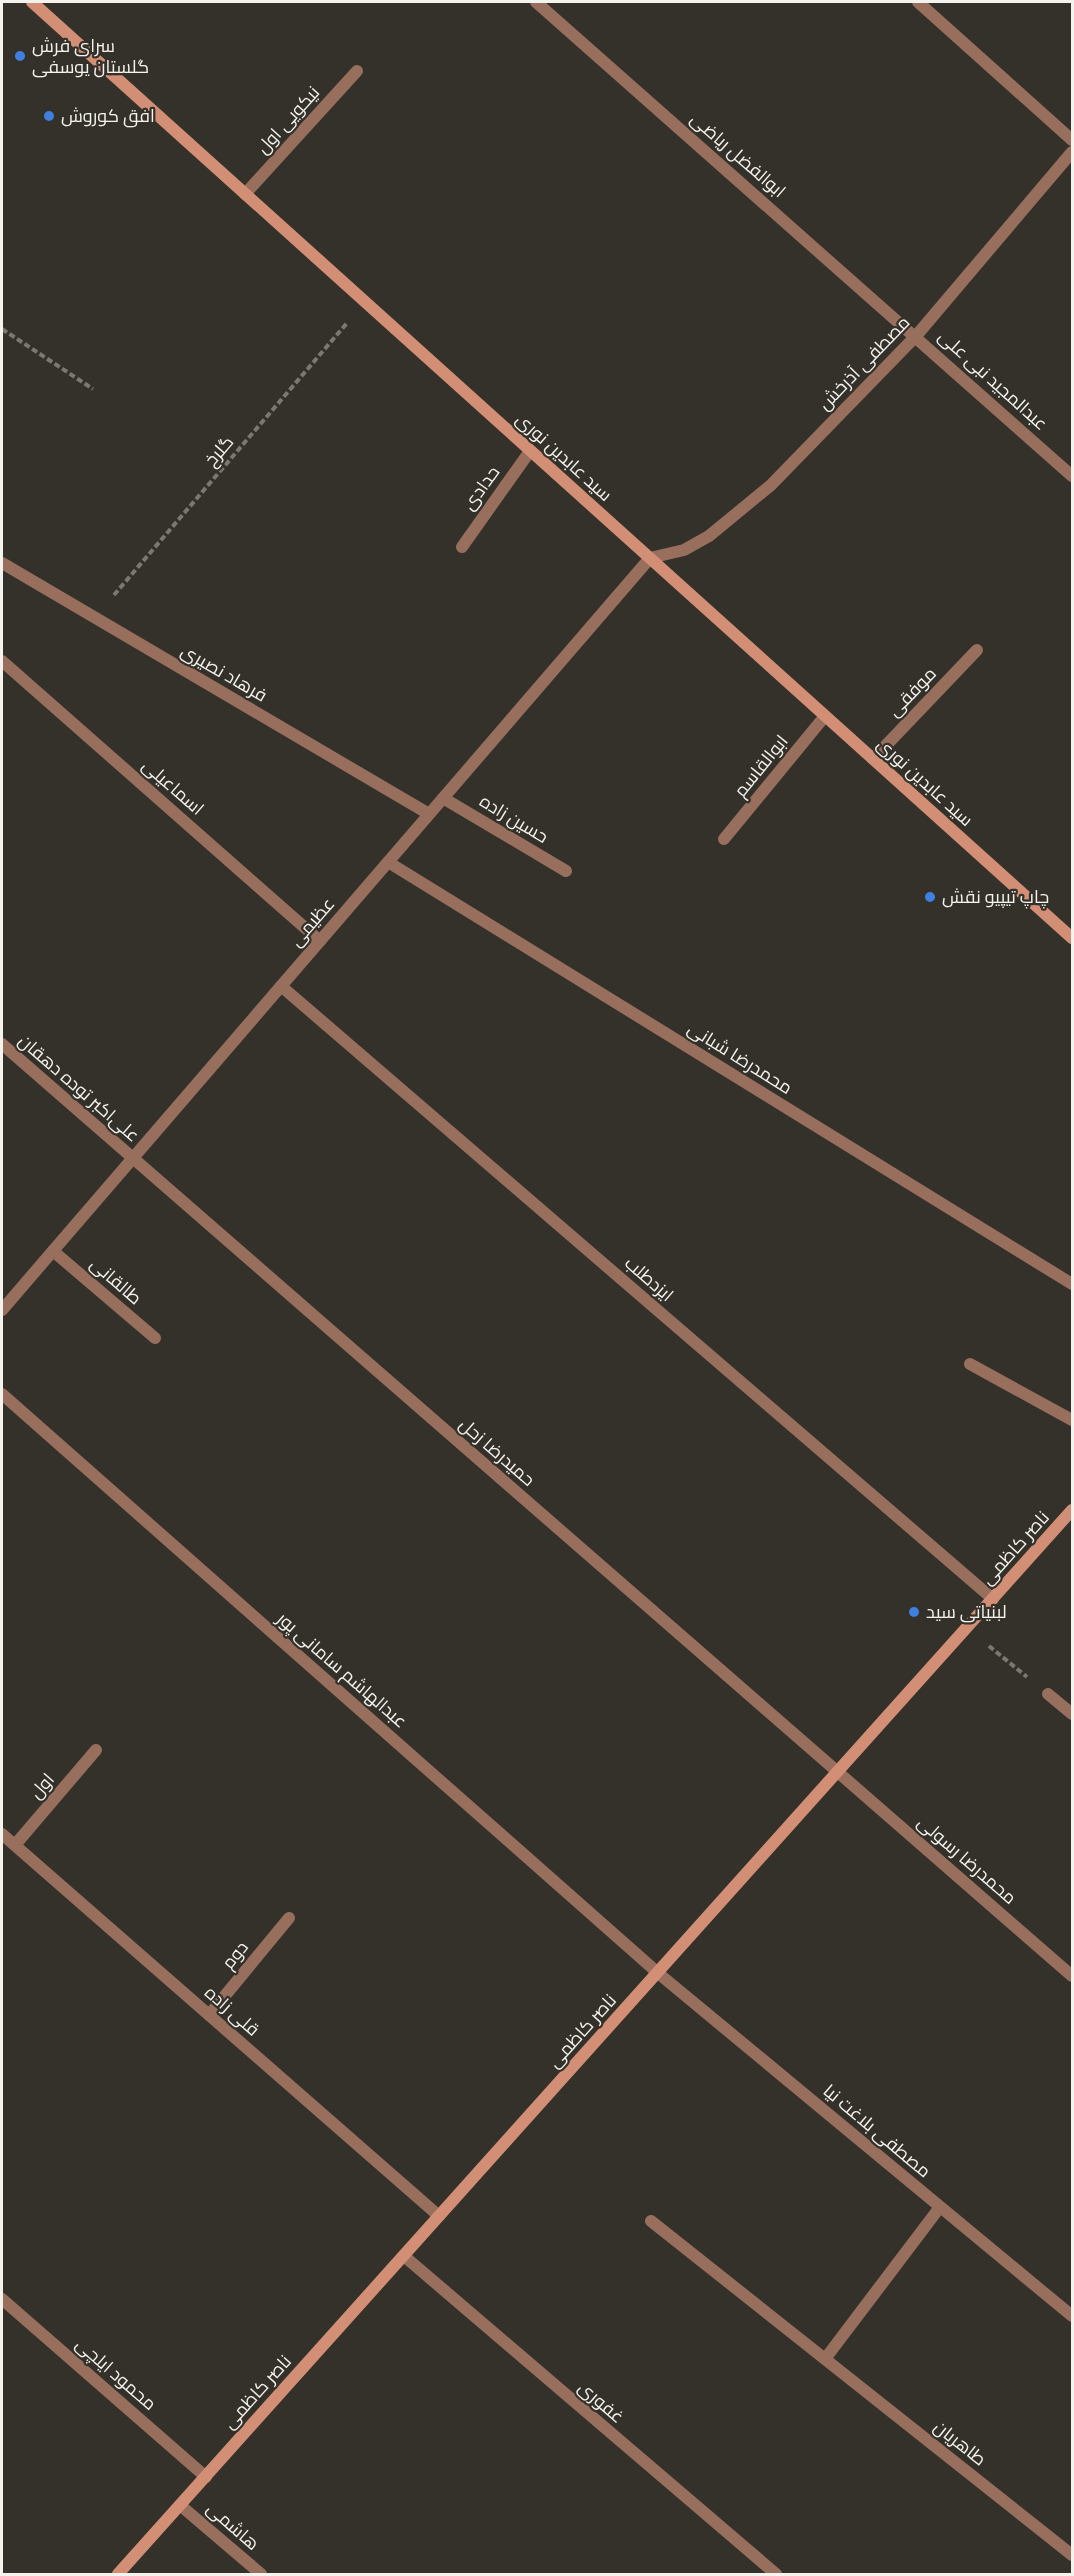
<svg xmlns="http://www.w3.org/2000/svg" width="1074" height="2576" viewBox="0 0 1074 2576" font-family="'Titillium Web',Cairo,sans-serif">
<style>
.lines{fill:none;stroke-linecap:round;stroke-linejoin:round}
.path{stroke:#797872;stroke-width:4;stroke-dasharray:6 3;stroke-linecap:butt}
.service{stroke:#986e5d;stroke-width:12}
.minor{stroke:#986e5d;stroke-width:12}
.tertiary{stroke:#986e5d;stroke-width:12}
.secondary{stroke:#d28f75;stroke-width:12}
.shop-dot{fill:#3f7fe0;stroke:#33312a;stroke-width:2}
.labels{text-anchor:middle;stroke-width:4.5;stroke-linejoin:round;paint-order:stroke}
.poi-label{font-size:18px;fill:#f4f3ee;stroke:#33312a;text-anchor:start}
.street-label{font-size:18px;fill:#f4f3ee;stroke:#33312a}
</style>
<rect width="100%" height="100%" fill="#33312a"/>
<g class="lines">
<path class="path" d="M2 329 93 389
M114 595 347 323
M989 1646 1027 1677"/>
<path class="service" d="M245 194 357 71
M462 547 530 451
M873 759 977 650
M724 839 825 716
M53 1251 155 1338
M970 1364 1072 1420
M15 1845 96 1750
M209 2015 289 1918"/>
<path class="minor" d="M536 2 1072 476
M918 2 1072 140
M650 558 684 550 709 536 771 485 916 336 1072 152
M2 563 429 814
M2 661 320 941
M443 798 566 871
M388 862 1072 1284
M281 986 993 1599
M2 1044 1072 1976
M2 1394 658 1973 1072 2316
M1048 1694 1072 1714
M2 1834 439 2216
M651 2221 1072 2555
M2 2299 206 2477
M825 2359 940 2207
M180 2505 261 2574"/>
<path class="tertiary" d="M2 1310 650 558
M404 2256 776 2574"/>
<path class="secondary" d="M32 2 1072 938
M118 2574 1072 1510"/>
</g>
<g class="shop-dot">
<circle cx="20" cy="56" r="6"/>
<circle cx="49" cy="116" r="6"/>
<circle cx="930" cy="897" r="6"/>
<circle cx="914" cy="1612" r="6"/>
</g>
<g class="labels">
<g class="poi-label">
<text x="32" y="52">سرای فرش<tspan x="32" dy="21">گلستان یوسفی</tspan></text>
<text x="61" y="122">افق کوروش</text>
<text x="942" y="903">چاپ تیپیو نقش</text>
<text x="926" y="1618">لبنیاتی سید</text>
</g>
<g class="street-label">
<text transform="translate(288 120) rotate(-48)" y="6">نیکویی اول</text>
<text transform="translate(738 155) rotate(41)" y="6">ابوالفضل ریاضی</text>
<text transform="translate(864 363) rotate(-46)" y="6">مصطفی آذرخش</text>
<text transform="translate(993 380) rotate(42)" y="6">عبدالمجید نبی علی</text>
<text transform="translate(219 451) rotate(-49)" y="6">گلرخ</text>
<text transform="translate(564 457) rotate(42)" y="6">سید عابدین نوری</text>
<text transform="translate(481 488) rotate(-54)" y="6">حدادی</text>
<text transform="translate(224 673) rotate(30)" y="6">فرهاد نصیری</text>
<text transform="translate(912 692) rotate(-46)" y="6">موفقی</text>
<text transform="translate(761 766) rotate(-51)" y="6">ابوالقاسم</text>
<text transform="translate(925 782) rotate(42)" y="6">سید عابدین نوری</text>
<text transform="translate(173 787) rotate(41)" y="6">اسماعیلی</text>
<text transform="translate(514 819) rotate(31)" y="6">حسین زاده</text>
<text transform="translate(312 922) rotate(-49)" y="6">عظیمی</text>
<text transform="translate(740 1058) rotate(32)" y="6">محمدرضا شبانی</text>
<text transform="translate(79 1088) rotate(41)" y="6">علی‌اکبر توده دهقان</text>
<text transform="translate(649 1279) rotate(41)" y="6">ایزدطلب</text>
<text transform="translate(116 1281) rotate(41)" y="6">طالقانی</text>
<text transform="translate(497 1452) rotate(41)" y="6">حمیدرضا زحل</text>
<text transform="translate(1015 1548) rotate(-48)" y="6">ناصر کاظمی</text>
<text transform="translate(342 1670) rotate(41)" y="6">عبدالهاشم سامانی پور</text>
<text transform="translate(42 1786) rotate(-49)" y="6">اول</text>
<text transform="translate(967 1860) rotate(41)" y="6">محمدرضا رسولی</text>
<text transform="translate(235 1955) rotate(-51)" y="6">دوم</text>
<text transform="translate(232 2011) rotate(41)" y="6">قلی زاده</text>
<text transform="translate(582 2031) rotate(-48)" y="6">ناصر کاظمی</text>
<text transform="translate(877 2131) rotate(40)" y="6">مصطفی بلاغت نیا</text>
<text transform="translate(116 2374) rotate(41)" y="6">محمود ایلچی</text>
<text transform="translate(257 2392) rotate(-48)" y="6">ناصر کاظمی</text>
<text transform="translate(601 2402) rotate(41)" y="6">غفوری</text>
<text transform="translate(960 2443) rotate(38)" y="6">طاهریان</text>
<text transform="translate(233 2526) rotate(41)" y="6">هاشمی</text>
</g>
</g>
<rect width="1074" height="2576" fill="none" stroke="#f4f3ee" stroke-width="6"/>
</svg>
